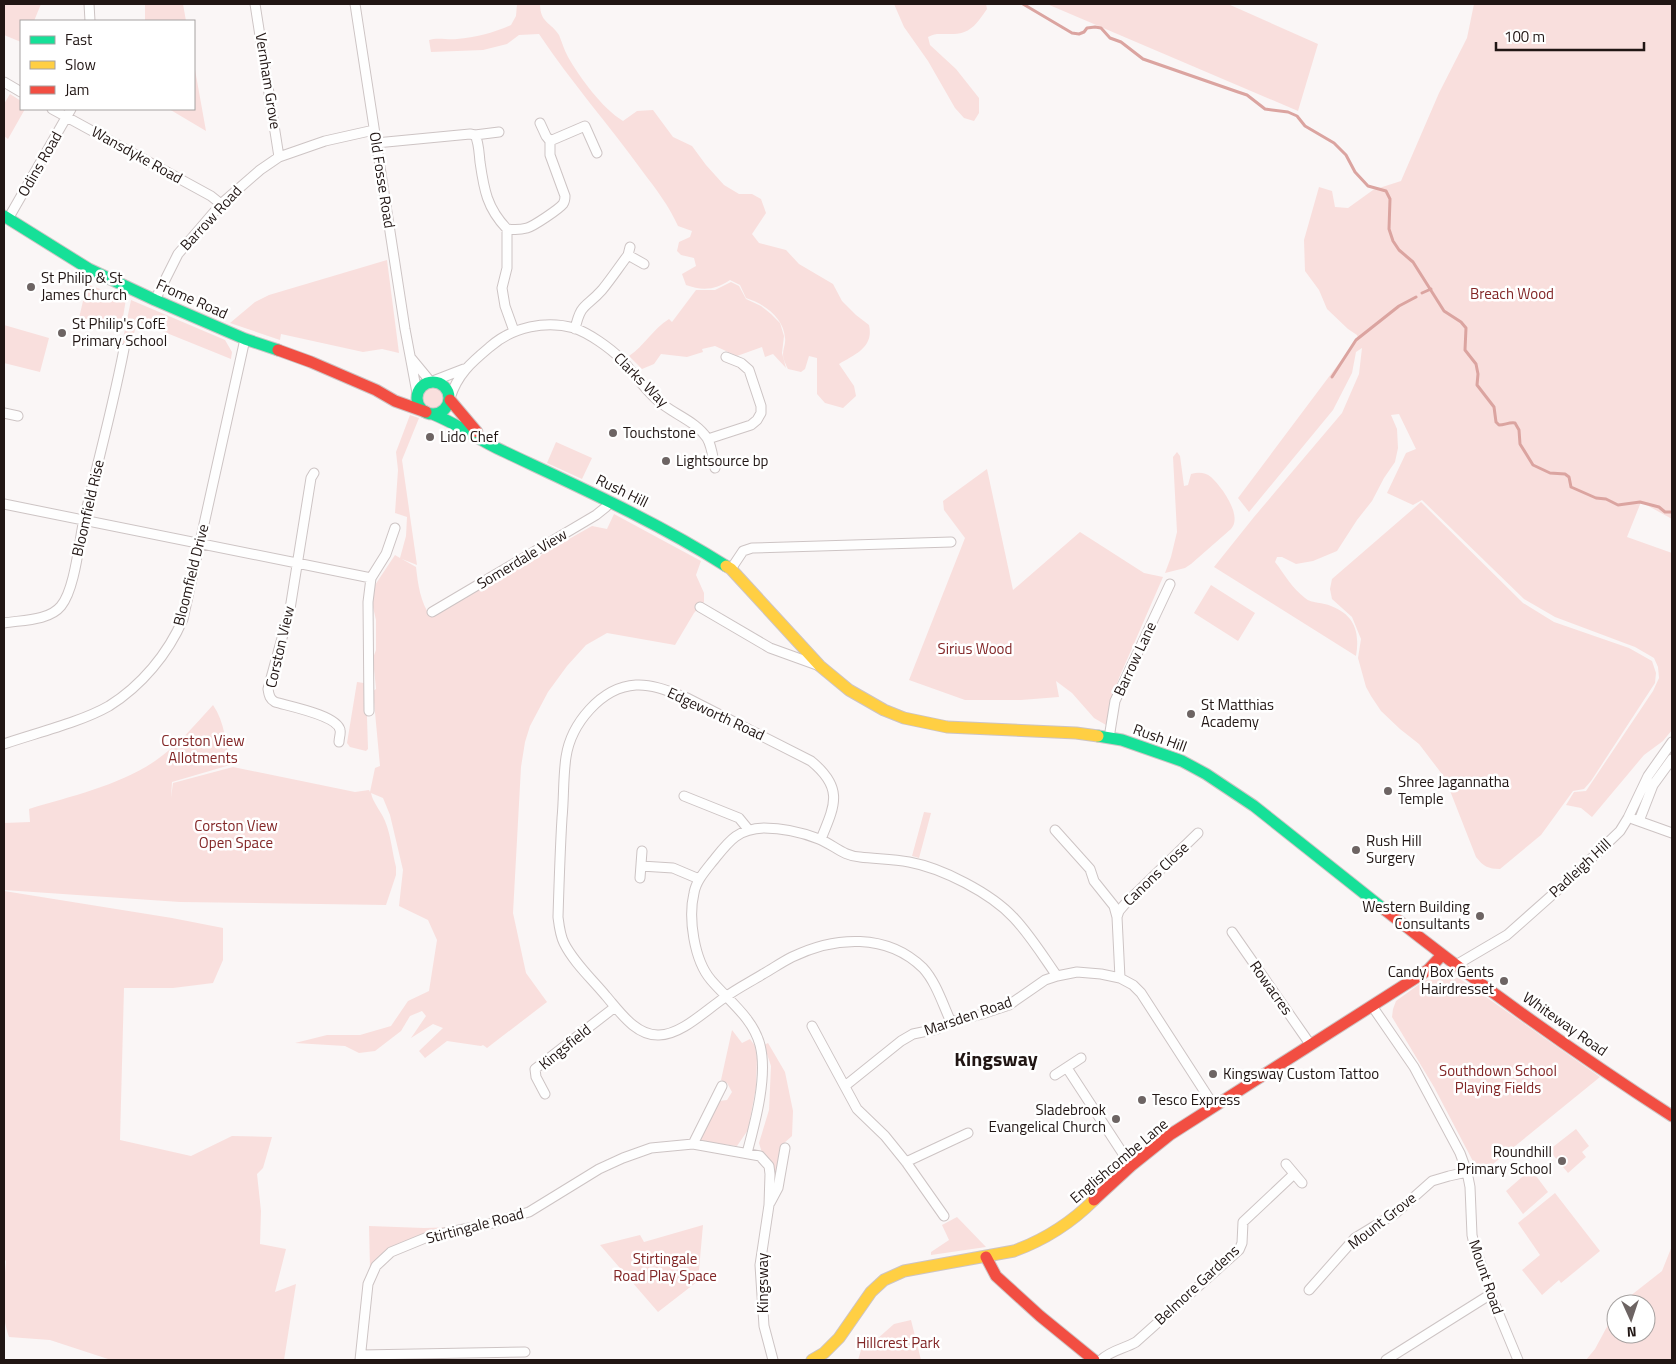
<svg xmlns="http://www.w3.org/2000/svg" width="1676" height="1364" viewBox="0 0 1676 1364" font-family="'Titillium Web',sans-serif">
<style>
.green{fill:#f9dfdd}
.lines{fill:none;stroke-linecap:round;stroke-linejoin:round}
.stream{stroke:#dba4a0;stroke-width:3}
.street-casing{stroke:#cdc4c4;stroke-width:11}
.fast-casing{stroke:#cdc4c4;stroke-width:13}
.slow-casing{stroke:#cdc4c4;stroke-width:13}
.jam-casing{stroke:#cdc4c4;stroke-width:13}
.street{stroke:#fefefe;stroke-width:9}
.fast{stroke:#16e098;stroke-width:11}
.slow{stroke:#ffcf43;stroke-width:11}
.jam{stroke:#f24e42;stroke-width:11}
.poi-dot{fill:#6d6463;stroke:#fff;stroke-width:2}
.labels{text-anchor:middle;stroke-width:5;stroke-linejoin:round;paint-order:stroke}
.street-label{font-size:15px;fill:#211614;stroke:#fff}
.poi-label{font-size:15px;fill:#211614;stroke:#fff;text-anchor:start}
.park-label{font-size:15px;fill:#822626;stroke:#fff}
.district-label{font-size:20px;font-weight:bold;fill:#211614;stroke:#fff}
</style>
<rect width="100%" height="100%" fill="#faf6f6"/>
<path class="green" d="M4 4H41L34 21H21V42L4 35Z
M145 4H183L186 21H145Z
M517 4H540C540 23 551 22 559 35 562 42 564 50 568 57 580 78 602 108 623 121L637 111 653 110 673 137 692 146 706 165 724 185 739 194H752L761 199 766 213 752 234 759 243 786 250 799 264 833 284 842 301 856 315 869 325C874 347 856 354 839 364L854 386 856 396 843 408 825 403 817 394V358L809 356 805 369 801 372 788 369C786 365 783 359 783 354 783 349 786 343 785 338 784 318 765 304 746 298L740 285 730 280C716 290 702 291 686 285L682 274 696 266 694 258 681 255 677 251 679 242 690 237 692 231 678 226C669 206 656 189 643 172 609 125 571 82 539 34L519 35 507 44 483 50 431 52 429 40C437 37 447 40 457 39 476 37 493 33 511 25L516 16Z
M894 4H986L987 9C975 26 970 35 947 34 939 34 935 33 928 37L930 45 956 69 979 98V113L974 121 964 118 955 108 928 61 904 27Z
M1047 4H1228L1318 44 1298 111Z
M1474 4H1672V519L1641 502 1627 537 1672 553V730L1663 741 1644 755 1592 817 1581 808 1566 805 1574 792 1586 791 1653 691 1659 678 1658 667 1654 658 1635 647 1555 617 1524 599 1422 500 1413 505 1387 493 1406 453 1416 449 1399 414 1391 415 1397 429 1398 448 1395 462 1384 478 1372 501 1357 520 1337 551 1313 561 1296 564 1282 557H1277L1275 562C1285 575 1292 588 1305 598 1312 604 1323 602 1331 606 1355 615 1360 633 1356 656L1214 567 1254 517 1342 413 1359 374 1362 348 1356 352 1352 373 1333 410 1249 512 1238 498 1358 338 1357 335 1348 329 1327 309 1319 290 1305 271 1304 240 1319 187 1332 191 1335 207 1348 208 1373 190 1401 181 1439 93 1467 38Z
M194 64 206 131 169 109H194Z
M10 94 21 101V109H25L8 139 4 136V104Z
M387 260 399 353 382 349 363 352 281 334 280 340 230 323 255 302 269 295Z
M731 282 739 286 746 299 761 306 771 314 780 323 784 336 782 353 786 368 773 354 765 357 762 347 737 356 715 346 702 349 703 352 687 357 661 354 654 364 642 369 629 356C644 346 653 329 669 319L672 322 696 290H715Z
M87 284 126 299 121 329 79 318Z
M131 300 225 340 232 352 231 359 137 321 131 346 122 344Z
M4 325 49 338 40 372 4 363Z
M421 397a11 11 0 1 1 22 0a11 11 0 1 1-22 0Z
M410 415 419 418 402 460 417 565 402 559 416 567C418 584 420 602 431 617L592 526 607 529 614 514 701 561 696 575 704 593V602L694 613 675 645 607 633 586 645 567 666 548 692 530 726 525 742 521 767 513 913 526 973 547 1002 487 1048 483 1045 481 1046 447 1041 425 1058 419 1051 443 1028 433 1024 411 1038 426 1016 422 1011 410 1016 401 1031 375 1051 359 1053 345 1046 295 1043 327 1035H360L391 1026 408 1001 429 991 437 940 428 920 399 906 403 870 390 815 383 798 371 793C373 803 381 811 385 821 391 835 392 852 396 867V875L386 905 180 902 4 890V823L30 822 29 809C71 796 118 786 155 761 177 746 195 725 213 705 225 722 226 745 230 765L172 782 171 798 173 783 233 767 355 792 369 790 370 792 375 768 380 766 373 691 376 689 373 658 376 650V620L373 607V588L395 555 400 558 406 536 407 517 395 513 398 470 396 452Z
M556 442 592 458 582 479 547 463Z
M1177 452 1180 456 1184 486 1188 485 1191 474C1198 472 1205 472 1211 477 1222 487 1243 516 1231 529L1191 564 1185 568 1165 573 1171 557 1177 532 1173 457Z
M987 469 1013 590 1080 532 1144 573 1163 577 1119 678 1112 698 1106 725 1094 718 1072 693 1056 681 1059 697 1021 700H965L909 680 965 538 944 510 943 501Z
M1421 502 1523 603 1554 622 1629 648 1652 661 1656 673 1655 683 1591 781 1584 789 1573 791 1541 835 1500 869C1488 869 1483 866 1476 857L1445 778 1419 744 1400 729 1381 711 1371 696 1366 687 1358 658 1361 639 1352 617 1332 599 1330 589 1332 579Z
M1211 585 1255 613 1238 641 1194 613Z
M357 682 364 683 366 685 368 749 366 751 350 747 347 743Z
M924 812 931 813 919 858 912 856Z
M4 891 172 918 223 928V960L213 983 173 988H124L120 1140 191 1156 232 1136 272 1137 263 1168 257 1174 261 1211 260 1244 286 1249 275 1292 296 1284 284 1360H111L50 1340 9 1337C0 1313 4 1286 6 1261L4 1259Z
M1459 978 1600 1077 1488 1168 1476 1167 1434 1087 1392 1017 1393 1009 1396 1001 1425 980Z
M732 1030 742 1043 750 1039 755 1046 757 1058 756 1087 748 1130 737 1146 699 1141 719 1101 727 1100 732 1092 727 1083 721 1080Z
M768 1043 785 1072 793 1111 792 1136 783 1144 775 1189 772 1193 774 1166 762 1153 759 1143 769 1110 771 1066 764 1045Z
M1576 1129 1589 1146 1582 1152 1586 1157 1568 1173 1549 1150Z
M1531 1169 1548 1192 1523 1214 1506 1191Z
M1555 1193 1600 1251 1561 1283 1559 1280 1542 1295 1522 1270 1540 1255 1518 1223Z
M957 1217 986 1247 931 1255V1252L949 1240 942 1225Z
M703 1225 698 1281 658 1312 600 1245 640 1235 644 1242Z
M369 1226 424 1228 458 1227 374 1263 370 1268Z
M1672 1246V1360H1586L1595 1349 1616 1310V1334H1646V1304H1620L1662 1271Z
M911 1320 921 1360H858L861 1350 867 1344 877 1339 894 1324Z"/>
<g class="lines">
<path class="stream" d="M1023 4 1072 33 1079 34 1084 32 1087 28 1095 27 1101 28 1110 38 1121 42 1143 59 1238 92 1247 95 1265 109 1288 112 1297 116 1305 126 1334 143 1346 155 1355 172 1368 186 1386 191 1390 199 1389 229 1393 241 1399 250 1413 262 1444 311 1461 322 1466 328 1465 350 1476 364 1478 374 1477 385 1494 407 1496 422 1499 425C1505 425 1509 422 1515 423L1519 430 1520 444 1533 465 1550 473 1565 474 1569 477 1571 487 1596 498 1606 499 1618 505 1640 502 1659 507 1665 512H1672
M1422 293 1431 289
M1332 377 1356 340 1399 306 1416 297"/>
<g class="street-casing">
<path id="street" d="M89 4 90 21
M255 4 279 157
M355 4 405 329 417 393
M4 82 21 92
M52 109 211 196 221 204
M475 135 499 132
M550 141 585 126 597 153
M376 143 470 134 475 135C479 143 479 153 480 162 484 190 487 208 507 229
M8 219 71 109
M507 229C514 230 520 230 527 228 534 226 559 209 563 204 565 201 565 200 565 196L550 155V141L546 136 540 123
M507 229V268L502 288 505 306 514 331
M630 247 628 255 644 264
M155 300 178 254 221 204 260 170 279 157 325 141 374 130
M575 329C581 302 586 308 602 290 611 279 619 267 628 255
M411 358 430 381
M433 381 464 369
M450 398C458 373 472 362 491 346 513 327 546 320 574 328 589 333 610 348 621 359 633 372 643 387 656 399 672 414 695 420 707 438 712 446 713 459 715 468
M4 413 18 416
M708 439 751 425 757 420 761 413V406L749 370 741 363 726 357
M314 473 311 478 290 609 268 689C269 696 270 699 275 702 288 706 337 715 340 730 341 733 339 738 339 742
M4 504 371 578 386 554 395 528
M731 569 743 551 752 548 951 542
M700 607 770 648 817 665
M432 612 596 515 606 507 609 501
M4 623C21 620 49 621 61 606 75 589 79 542 84 519 98 462 113 406 124 349
M369 711 368 602 371 578
M1109 738 1115 701 1170 584
M4 744C36 733 81 722 109 706 141 686 168 654 183 619L245 339
M684 796 739 818 748 829
M1633 819 1672 833
M1639 821 1653 785 1672 759
M1055 830 1090 869 1094 881 1114 906 1117 917 1120 978
M821 839C835 805 844 788 811 761L687 698C671 692 653 684 636 685 601 687 571 724 566 757 563 777 564 798 562 818 560 851 559 884 558 917 559 925 560 935 564 943 574 963 592 979 606 996 620 1012 636 1036 659 1035 681 1035 706 1010 724 998 736 989 750 982 763 974 772 969 782 962 792 957 835 936 887 933 923 968 936 982 943 1005 951 1022
M641 866 673 868 699 879
M640 878 642 851
M1117 917 1119 911 1125 904 1198 833
M1232 932 1310 1044
M1456 965 1507 935 1569 880 1620 831 1628 818 1648 776 1672 742
M1372 1006 1414 1067 1460 1153 1467 1172 1470 1187 1472 1235 1474 1244 1493 1300 1518 1360
M812 1026 857 1109 885 1136 906 1162 944 1216
M1067 1068 1131 1166
M1055 1075 1081 1058
M845 1086 901 1041 913 1034 937 1029 951 1022 982 1014 1009 1005 1045 980 1057 976 1077 972 1101 974 1120 978 1133 985 1141 993 1214 1106
M545 1094 536 1077 535 1069 615 1007
M693 1144 722 1086
M747 1153C755 1123 768 1076 760 1045 753 1018 728 1000 711 980 694 960 688 918 694 893 696 881 705 871 713 861 729 841 737 829 764 828 783 828 801 832 819 839 834 845 843 856 860 857 876 859 893 859 909 862 942 868 991 893 1014 918 1030 935 1043 956 1057 976
M906 1162 968 1133
M1286 1164 1302 1183
M770 1203 778 1188 785 1148
M1309 1290 1355 1238 1396 1213 1432 1181 1449 1176 1467 1172
M361 1355 525 1352
M360 1360 368 1284 376 1266 391 1252 430 1236 489 1224 529 1212 599 1169 623 1158 651 1148 693 1144 760 1156 769 1166 770 1174 769 1205 760 1265 764 1326 773 1360
M1101 1360C1111 1350 1124 1349 1136 1342L1239 1250 1242 1243 1243 1222 1294 1174
M1386 1360 1491 1294"/>
</g>
<g class="fast-casing">
<path id="fast" d="M4 216 89 269 155 300 245 339 278 350
M417 398a16 16 0 1 1 32 0a16 16 0 1 1-32 0Z
M432 414C457 423 478 440 503 451 579 487 655 521 726 566
M1098 736 1122 740 1182 761 1206 774 1254 806 1385 910"/>
</g>
<g class="slow-casing">
<path id="slow" d="M726 566 731 569 820 666 849 690 884 710 904 718 947 727 1076 733 1098 736
M812 1360 824 1353 839 1338 871 1292 884 1280 904 1271 1014 1251C1044 1240 1071 1223 1094 1200"/>
</g>
<g class="jam-casing">
<path id="jam" d="M278 350 311 362 376 390 395 401 426 412
M450 400 477 432
M1385 910C1477 983 1573 1052 1672 1116
M1094 1200 1131 1166 1171 1134 1428 970 1442 955
M986 1257 996 1276 1040 1316 1094 1360"/>
</g>
<use href="#street" class="street"/>
<use href="#fast" class="fast"/>
<use href="#slow" class="slow"/>
<use href="#jam" class="jam"/>
</g>
<g class="poi-dot">
<circle cx="31" cy="287" r="5"/>
<circle cx="62" cy="333" r="5"/>
<circle cx="613" cy="433" r="5"/>
<circle cx="430" cy="437" r="5"/>
<circle cx="666" cy="461" r="5"/>
<circle cx="1191" cy="714" r="5"/>
<circle cx="1388" cy="791" r="5"/>
<circle cx="1356" cy="850" r="5"/>
<circle cx="1480" cy="916" r="5"/>
<circle cx="1504" cy="981" r="5"/>
<circle cx="1213" cy="1074" r="5"/>
<circle cx="1142" cy="1100" r="5"/>
<circle cx="1116" cy="1119" r="5"/>
<circle cx="1562" cy="1161" r="5"/>
</g>
<g class="labels">
<g class="street-label">
<text transform="translate(268 81) rotate(81)" y="5">Vernham Grove</text>
<text transform="translate(137 155) rotate(29)" y="5">Wansdyke Road</text>
<text transform="translate(40 164) rotate(-60)" y="5">Odins Road</text>
<text transform="translate(382 180) rotate(81)" y="5">Old Fosse Road</text>
<text transform="translate(211 218) rotate(-47)" y="5">Barrow Road</text>
<text transform="translate(192 299) rotate(24)" y="5">Frome Road</text>
<text transform="translate(641 380) rotate(45)" y="5">Clarks Way</text>
<text transform="translate(622 491) rotate(26)" y="5">Rush Hill</text>
<text transform="translate(88 508) rotate(-77)" y="5">Bloomfield Rise</text>
<text transform="translate(522 559) rotate(-31)" y="5">Somerdale View</text>
<text transform="translate(191 575) rotate(-76)" y="5">Bloomfield Drive</text>
<text transform="translate(280 647) rotate(-77)" y="5">Corston View</text>
<text transform="translate(1135 659) rotate(-65)" y="5">Barrow Lane</text>
<text transform="translate(716 714) rotate(25)" y="5">Edgeworth Road</text>
<text transform="translate(1160 738) rotate(20)" y="5">Rush Hill</text>
<text transform="translate(1580 868) rotate(-43)" y="5">Padleigh Hill</text>
<text transform="translate(1156 874) rotate(-44)" y="5">Canons Close</text>
<text transform="translate(1271 988) rotate(55)" y="5">Rowacres</text>
<text transform="translate(968 1016) rotate(-19)" y="5">Marsden Road</text>
<text transform="translate(1565 1024) rotate(35)" y="5">Whiteway Road</text>
<text transform="translate(565 1047) rotate(-39)" y="5">Kingsfield</text>
<text transform="translate(1119 1161) rotate(-40)" y="5">Englishcombe Lane</text>
<text transform="translate(1382 1221) rotate(-38)" y="5">Mount Grove</text>
<text transform="translate(475 1226) rotate(-15)" y="5">Stirtingale Road</text>
<text transform="translate(1486 1277) rotate(71)" y="5">Mount Road</text>
<text transform="translate(763 1283) rotate(-90)" y="5">Kingsway</text>
<text transform="translate(1197 1285) rotate(-43)" y="5">Belmore Gardens</text>
</g>
<g class="poi-label">
<text x="41" y="283">St Philip &amp; St<tspan x="41" dy="17">James Church</tspan></text>
<text x="72" y="329">St Philip's CofE<tspan x="72" dy="17">Primary School</tspan></text>
<text x="623" y="438">Touchstone</text>
<text x="440" y="442">Lido Chef</text>
<text x="676" y="466">Lightsource bp</text>
<text x="1201" y="710">St Matthias<tspan x="1201" dy="17">Academy</tspan></text>
<text x="1398" y="787">Shree Jagannatha<tspan x="1398" dy="17">Temple</tspan></text>
<text x="1366" y="846">Rush Hill<tspan x="1366" dy="17">Surgery</tspan></text>
<text x="1470" y="912" text-anchor="end">Western Building<tspan x="1470" dy="17">Consultants</tspan></text>
<text x="1494" y="977" text-anchor="end">Candy Box Gents<tspan x="1494" dy="17">Hairdresset</tspan></text>
<text x="1223" y="1079">Kingsway Custom Tattoo</text>
<text x="1152" y="1105">Tesco Express</text>
<text x="1106" y="1115" text-anchor="end">Sladebrook<tspan x="1106" dy="17">Evangelical Church</tspan></text>
<text x="1552" y="1157" text-anchor="end">Roundhill<tspan x="1552" dy="17">Primary School</tspan></text>
</g>
<g class="park-label">
<text x="1512" y="299">Breach Wood</text>
<text x="975" y="654">Sirius Wood</text>
<text x="203" y="746">Corston View<tspan x="203" dy="17">Allotments</tspan></text>
<text x="236" y="831">Corston View<tspan x="236" dy="17">Open Space</tspan></text>
<text x="1498" y="1076">Southdown School<tspan x="1498" dy="17">Playing Fields</tspan></text>
<text x="665" y="1264">Stirtingale<tspan x="665" dy="17">Road Play Space</tspan></text>
<text x="898" y="1348">Hillcrest Park</text>
</g>
<g class="district-label">
<text x="996" y="1066">Kingsway</text>
</g>
</g>
<rect width="1676" height="1364" fill="none" stroke="#211614" stroke-width="10"/>
<rect x="20" y="20" width="175" height="90" fill="#ffffff" stroke="#a6a2a1"/>
<rect x="30" y="36" width="25" height="8" fill="#16e098" stroke="#a6a2a1"/>
<text x="65" y="45" font-size="15" fill="#211614">Fast</text>
<rect x="30" y="61" width="25" height="8" fill="#ffcf43" stroke="#a6a2a1"/>
<text x="65" y="70" font-size="15" fill="#211614">Slow</text>
<rect x="30" y="86" width="25" height="8" fill="#f24e42" stroke="#a6a2a1"/>
<text x="65" y="95" font-size="15" fill="#211614">Jam</text>
<g transform="translate(1631 1319) rotate(177)"><circle r="24" fill="#ffffff" stroke="#a6a2a1"/>
<path d="M0-4L9 19L0 12L-9 19Z" fill="#6d6463"/>
<text y="-8" font-size="14" font-weight="bold" text-anchor="middle" fill="#211614">N</text>
</g>
<path d="M1496 42v8h148v-8" fill="none" stroke="#211614" stroke-width="2.5"/>
<text x="1504" y="42" font-size="15" fill="#211614" stroke="#ffffff" stroke-width="4" paint-order="stroke">100 m</text>
</svg>
